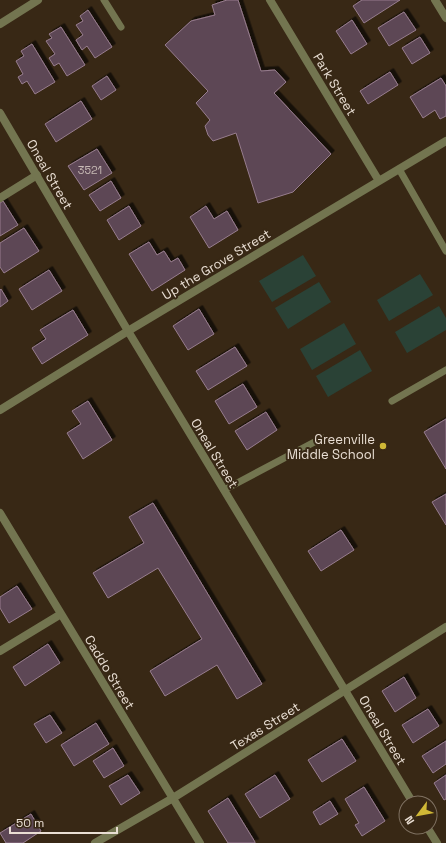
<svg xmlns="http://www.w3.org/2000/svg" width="446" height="843" viewBox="0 0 446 843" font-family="'Space Grotesk',sans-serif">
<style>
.green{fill:#2a4236}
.building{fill:#5d4655;stroke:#977d8e;filter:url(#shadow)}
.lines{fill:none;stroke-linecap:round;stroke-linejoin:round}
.service{stroke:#737550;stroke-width:7}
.minor{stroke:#737550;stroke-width:8}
.tertiary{stroke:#737550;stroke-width:8}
.poi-dot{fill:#d0b836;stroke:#382815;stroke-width:1.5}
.labels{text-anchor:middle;stroke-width:4;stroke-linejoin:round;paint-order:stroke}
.number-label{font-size:11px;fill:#c6b8b4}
.street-label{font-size:13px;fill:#e9ded3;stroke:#382815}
.poi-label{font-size:13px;fill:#e9ded3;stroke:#382815;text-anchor:end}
</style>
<defs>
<filter id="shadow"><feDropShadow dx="3.5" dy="-3.5" stdDeviation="0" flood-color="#0009"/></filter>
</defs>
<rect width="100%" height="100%" fill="#382815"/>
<path class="green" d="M303 255 316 276 272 302 259 281Z
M420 274 433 295 389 321 377 300Z
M319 282 331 302 288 329 275 308Z
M439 306 446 318V330L407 353 395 332Z
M344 323 356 344 312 370 300 349Z
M360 350 372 371 328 397 316 376Z"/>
<path class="building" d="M227 0H238L261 71 275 70 286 82 274 93 331 154 293 192 258 203 236 133 213 141 208 135 205 126 210 120 196 103 208 91 165 45 191 21 215 15 212 5Z
M362 0H400L364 23 353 6Z
M88 10 112 47 95 58 87 46 82 50 76 40 83 35 76 25 83 21 80 16Z
M404 12 416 30 389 46 378 28Z
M352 20 367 44 351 54 336 31Z
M61 27 85 65 67 76 59 63 54 66 49 58 55 54 46 41 52 38 49 34Z
M420 37 430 53 412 64 402 48Z
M32 44 55 82 35 94 27 81 22 84 18 77 23 74 16 61 24 56 21 51Z
M390 72 398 85 368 104 360 91Z
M107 76 116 90 101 100 92 86Z
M441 78 446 86V116L440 119 435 110 423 118 410 97Z
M81 101 92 119 56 142 45 124Z
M97 149 112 173 84 190 68 166Z
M111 181 121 198 100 211 89 195Z
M3 201 18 225 0 236V203Z
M129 206 141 226 119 240 107 220Z
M206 206 214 219 227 211 238 230 209 248 190 217Z
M24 228 39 251 4 273 0 267V243Z
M149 242 157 255 164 251 171 262 178 258 185 270 152 291 129 254Z
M49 270 62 291 32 310 19 289Z
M1 289 8 301 0 307V290Z
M199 309 214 334 188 350 173 326Z
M73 310 88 335 42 364 32 348 46 339 40 330Z
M235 347 247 366 208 390 196 371Z
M243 384 257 407 229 424 215 401Z
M88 401 112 440 83 459 67 433 81 424 72 411Z
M266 412 277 430 247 450 235 431Z
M446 419V469L424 432Z
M446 494V525L432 502Z
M153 503 262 684 237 699 217 665 165 696 150 671 202 639 158 568 108 598 93 573 144 543 129 517Z
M341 530 354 550 321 571 308 551Z
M17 586 32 609 9 623 0 608V597Z
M48 644 60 663 25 686 13 667Z
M404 677 416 698 395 712 382 691Z
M428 709 439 726 413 743 402 725Z
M50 715 62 733 46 743 34 724Z
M96 723 109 744 74 766 61 745Z
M342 739 356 761 322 782 308 760Z
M446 741V764L433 773 422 756Z
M113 748 124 766 104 778 93 761Z
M128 775 140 793 121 805 109 786Z
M275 775 290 799 260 818 245 794Z
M446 775V799L444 800 434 783Z
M364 787 385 821 362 836 355 825 359 823 345 799Z
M228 798 255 842V843H228L208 811Z
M330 801 338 814 320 825 313 812Z
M31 814 41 831 23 843H6L0 833Z"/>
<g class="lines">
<path class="service" d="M104 0 121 27
M399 169 446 251
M392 401 446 370
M224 490 322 438"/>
<path class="minor" d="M270 0 379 181
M435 0 446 18
M0 198 37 175
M0 410 128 331 446 141
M0 513 200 843
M0 651 61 614
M95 843 173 798 446 627"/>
<path class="tertiary" d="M0 24 38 0
M0 113 128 331 413 803
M427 827 437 843"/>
</g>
<circle class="poi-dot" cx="383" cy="446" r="4"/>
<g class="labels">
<g class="number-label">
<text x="90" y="174">3521</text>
</g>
<g class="street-label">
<text transform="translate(335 84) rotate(59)" y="5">Park Street</text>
<text transform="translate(50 174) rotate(60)" y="5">Oneal Street</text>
<text transform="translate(216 264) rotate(-31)" y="5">Up the Grove Street</text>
<text transform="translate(215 453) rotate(59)" y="5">Oneal Street</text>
<text transform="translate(110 672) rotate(59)" y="5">Caddo Street</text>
<text transform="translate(265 726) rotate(-32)" y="5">Texas Street</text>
<text transform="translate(383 730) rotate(59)" y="5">Oneal Street</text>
</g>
<g class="poi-label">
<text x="375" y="444">Greenville<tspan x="375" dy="15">Middle School</tspan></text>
</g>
</g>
<g transform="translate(418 815) rotate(238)"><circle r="19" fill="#382815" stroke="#7f7161"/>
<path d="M0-3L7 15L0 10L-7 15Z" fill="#d0b836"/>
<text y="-6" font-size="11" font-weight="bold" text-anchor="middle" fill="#e9ded3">N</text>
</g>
<path d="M10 827v6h107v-6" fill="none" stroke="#e9ded3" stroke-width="2"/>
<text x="16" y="827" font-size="12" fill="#e9ded3" stroke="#382815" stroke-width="3" paint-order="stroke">50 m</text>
</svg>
